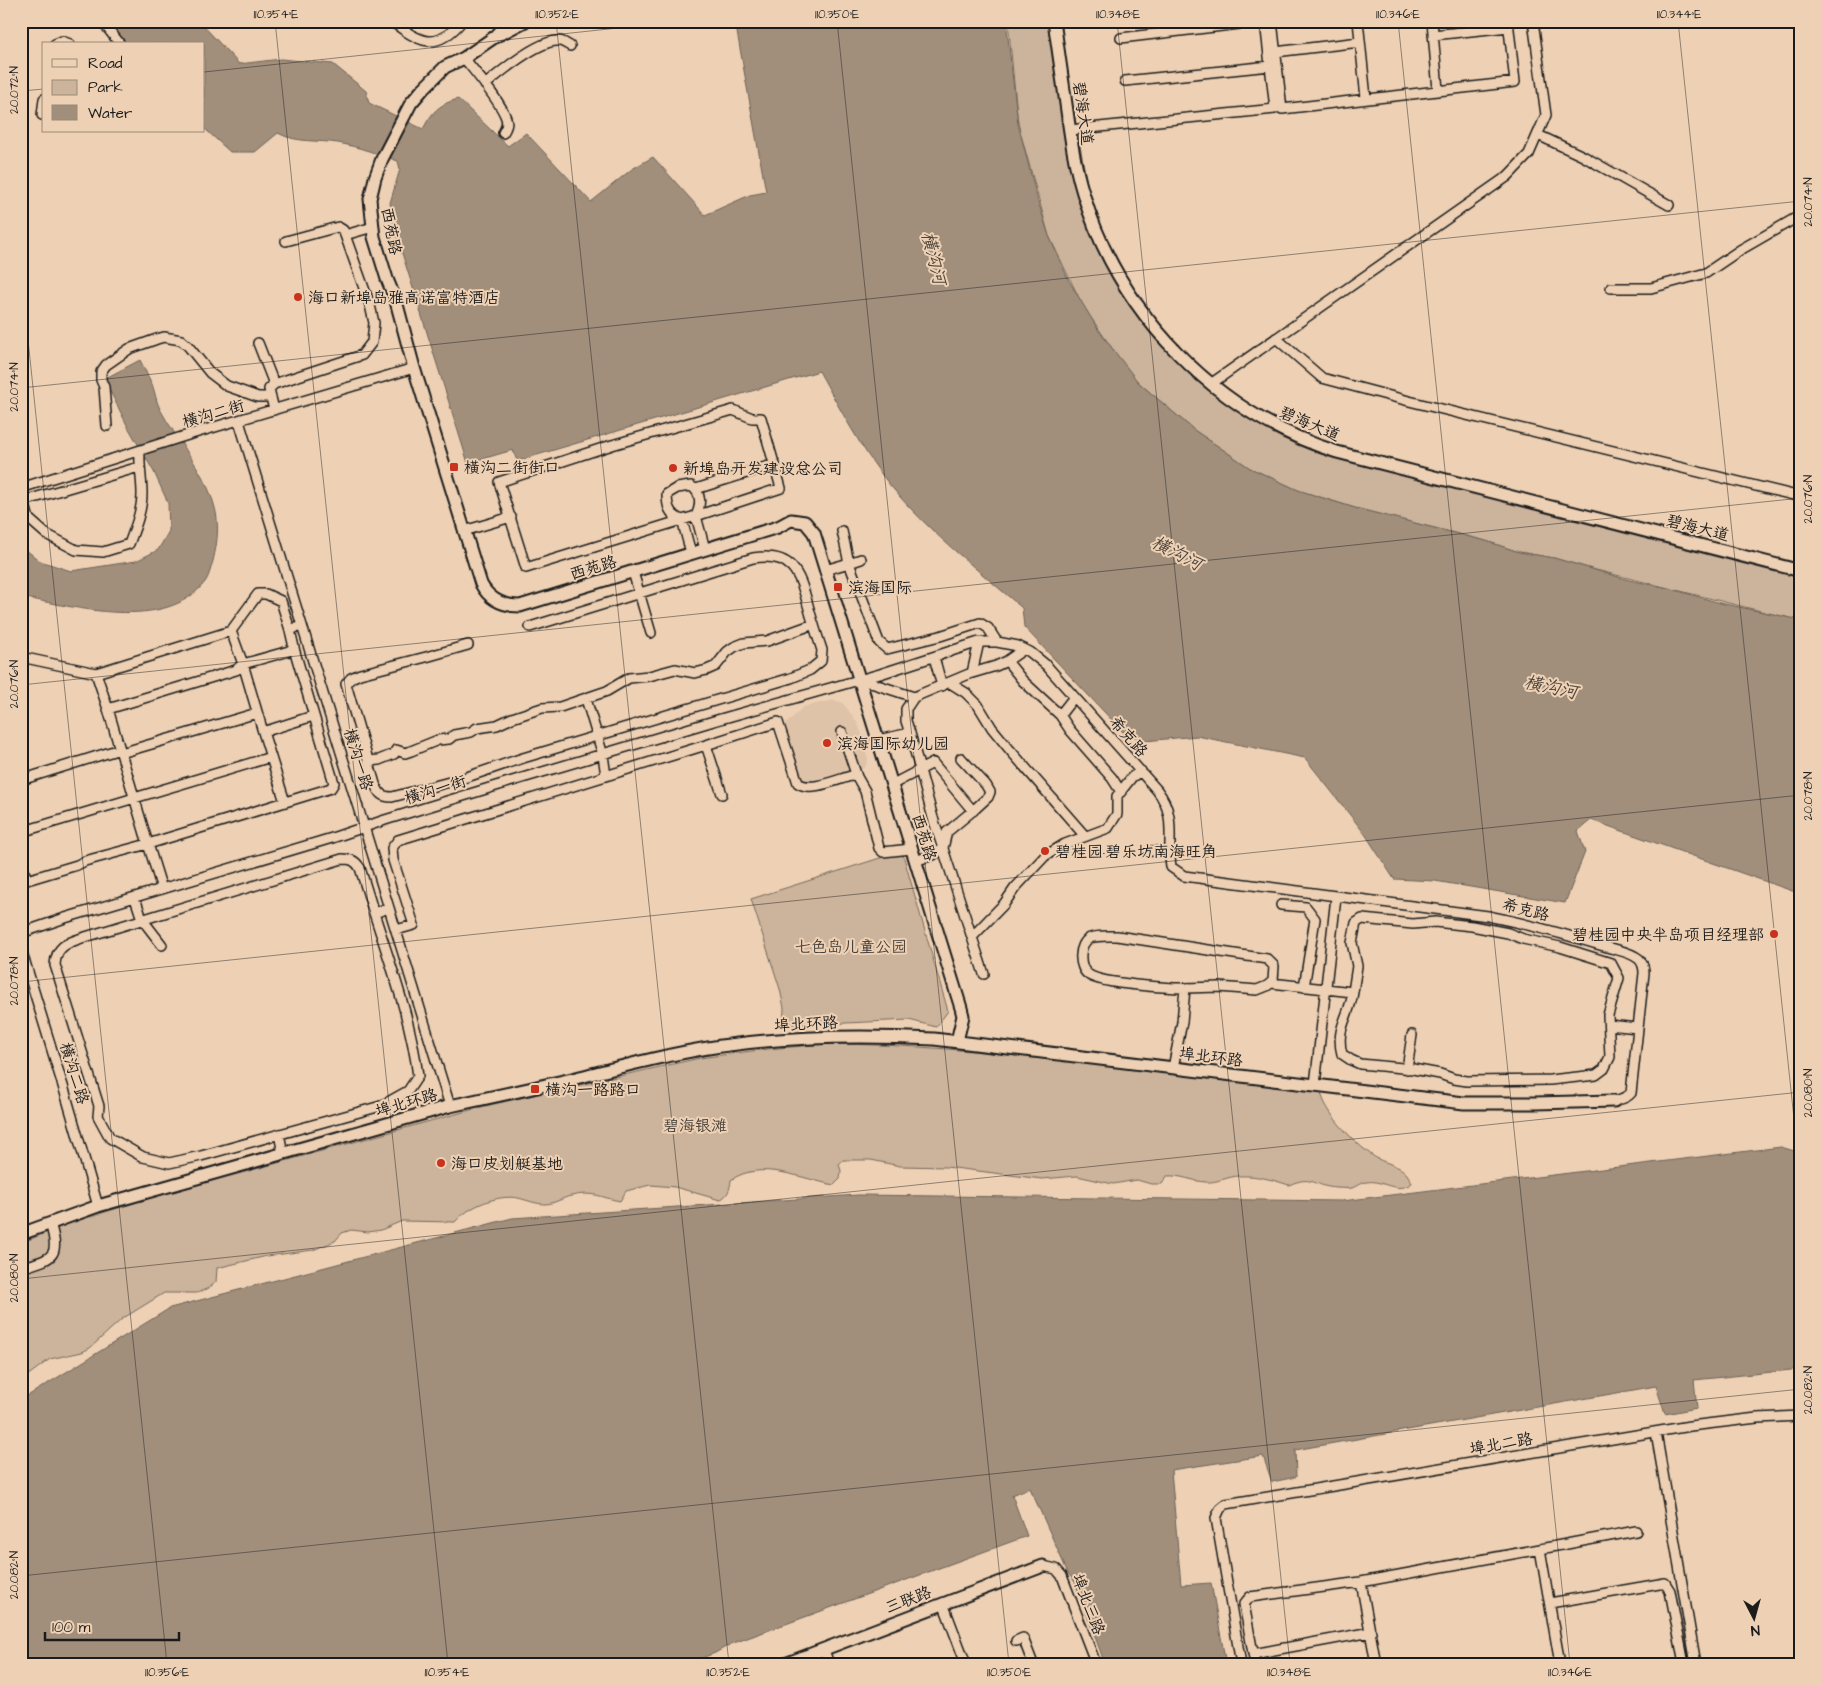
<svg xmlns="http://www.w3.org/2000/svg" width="1822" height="1685" viewBox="0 0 1822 1685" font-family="'Architects Daughter','LXGW WenKai TC',sans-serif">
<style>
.built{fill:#dec3a8}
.green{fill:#ccb39b;stroke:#74685c}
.water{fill:#a18f7c;stroke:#6c6156}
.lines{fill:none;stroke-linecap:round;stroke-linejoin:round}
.minor-casing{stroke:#1c1c1c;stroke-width:12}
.major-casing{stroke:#1c1c1c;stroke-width:15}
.minor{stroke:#eed1b4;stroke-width:9}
.major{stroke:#eed1b4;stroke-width:11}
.ticks{fill:none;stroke:#1c1c1c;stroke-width:1;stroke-opacity:0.45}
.poi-dot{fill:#c8321e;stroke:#eed1b4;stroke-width:2}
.labels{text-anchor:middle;stroke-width:4;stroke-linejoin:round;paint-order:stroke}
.street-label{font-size:16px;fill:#1c1c1c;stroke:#eed1b4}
.poi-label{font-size:16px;fill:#1c1c1c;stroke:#eed1b4;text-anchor:start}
.park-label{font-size:16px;fill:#48423c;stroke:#eed1b4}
.water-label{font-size:18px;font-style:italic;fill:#4b443e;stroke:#eed1b4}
.neatline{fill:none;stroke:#1c1c1c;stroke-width:2}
.ticks-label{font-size:12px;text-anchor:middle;fill:#1c1c1c}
</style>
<rect width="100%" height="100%" fill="#eed1b4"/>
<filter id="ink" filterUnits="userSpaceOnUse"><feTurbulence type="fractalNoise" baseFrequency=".02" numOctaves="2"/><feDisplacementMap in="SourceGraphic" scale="10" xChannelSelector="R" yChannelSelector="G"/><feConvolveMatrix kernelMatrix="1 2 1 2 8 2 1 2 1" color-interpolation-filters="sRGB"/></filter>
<g filter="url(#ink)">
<path class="built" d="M834 700 841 702 846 707 857 722 863 737 868 760 865 767 858 771 812 785 802 782 793 757 786 732V724L803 707Z"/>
<path class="green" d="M1008 21H1057L1095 227 1139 308 1232 401 1337 452 1801 574V621L1592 569 1554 558 1519 552 1486 541 1355 508 1298 490 1250 468 1194 430 1138 382 1118 357 1083 306 1049 236 1018 124Z
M902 851 948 1011 936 1027 909 1020 783 1026 784 1008 780 989 751 899Z
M826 1044C992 1044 1156 1076 1321 1091 1323 1112 1360 1149 1378 1159 1386 1163 1400 1166 1406 1173 1408 1175 1410 1180 1412 1183 1397 1195 1382 1179 1367 1182 1362 1182 1357 1186 1352 1188 1348 1189 1342 1188 1337 1188 1314 1187 1313 1174 1289 1185 1273 1180 1257 1175 1240 1176 1228 1176 1218 1183 1205 1182 1192 1181 1181 1175 1167 1176L1162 1184H1151L1137 1180 1113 1184 1077 1176 1042 1179 946 1167 900 1166 871 1160H843L839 1164 841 1171 840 1179 834 1185C802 1179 761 1159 731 1180 730 1190 728 1195 720 1200L675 1187 650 1185 626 1191 620 1201C599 1197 594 1191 571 1196 562 1198 554 1204 545 1204 536 1204 527 1200 518 1198 498 1194 469 1206 455 1222L402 1221 381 1230 368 1232 351 1230 342 1233 335 1241 313 1250 267 1256 217 1268 216 1282 209 1288 197 1293H164L122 1319 90 1348 82 1352 50 1359 27 1376 21 1382V1243L70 1223 150 1198 485 1106 700 1058 767 1049Z"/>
<path class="water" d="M108 21H199L239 64 281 59 333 64 366 91 369 103 423 129C432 112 439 104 458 99L508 146 526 133 591 202 632 169 653 157 705 215 750 195 766 192 735 21H1006L1018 124 1037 198 1049 236 1069 281 1099 331 1138 382 1194 430 1250 468 1298 490 1329 500 1355 508 1486 541 1519 552 1554 558 1629 580 1668 588 1720 603 1801 620V894L1591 820 1578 831 1585 852 1565 903 1435 881 1394 879 1365 834 1305 758 1197 736 1145 741 1123 732 1024 627 1022 608C976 568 927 531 889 484 861 449 840 409 819 371L517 461 513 450 468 463 396 234 390 203 400 169 398 161C378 154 359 147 338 143 318 140 296 143 278 133L255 152H230L204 128V44H125Z
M140 360C144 368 148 376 152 384 155 392 156 401 160 409 176 439 203 469 213 501 220 521 218 541 213 561 211 567 209 577 205 582 166 633 74 607 21 597V546L40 561 71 571 136 561 158 550 169 531 168 503 154 472 128 427 104 379Z
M1781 1147 1801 1153V1369L1694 1380 1697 1408 1665 1414 1656 1386 1295 1450 1296 1477 1272 1482 1263 1456 1171 1470 1181 1585 1211 1583 1226 1664H1105L1075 1582 1068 1573 1030 1488 1012 1495 1027 1536 731 1644 715 1653 686 1664H21V1400L170 1308 512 1218 858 1195 1342 1201Z"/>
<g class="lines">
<g class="minor-casing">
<path id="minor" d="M102 21 120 44
M391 21C420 42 435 53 462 21
M1272 21 1282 109 1515 82 1508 21
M1358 21 1366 98
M1432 21 1438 90
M1433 35 1509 27
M55 44 62 41 70 44
M1275 52 1360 42
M464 58C475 72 501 102 506 118 508 124 506 128 503 133
M1125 81 1270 66
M485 85C499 73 540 39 559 41 563 41 566 44 570 46
M42 115 44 99
M1070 130 1275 109 1265 21 1121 38
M1538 135 1583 156 1669 205
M286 241 338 227 343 230 345 235
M1611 288H1651L1706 273 1740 250 1801 215
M1276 338 1322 378 1409 401 1801 497
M258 343 274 384
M1215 381 1508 176 1529 154 1546 115 1533 21
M274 410 269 389 274 384 362 355 372 342 374 323 370 305 345 235 373 227
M239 421 450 1106
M107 426 104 387 101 380V372L106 365 129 349 157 339 164 337 181 340 188 346 210 373 227 386 258 397H270
M139 467 24 501 29 519 46 534 76 550 103 552 129 544C135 528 142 511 142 494 142 480 139 466 140 451
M691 486C702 493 701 505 696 516L682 520C669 515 667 506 667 494L677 488Z
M21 488 188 435 414 368
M696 489 775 464
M464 531 511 517
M842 531 849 563 861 559
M691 553 682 520 526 568 499 482 612 445 733 410 752 418H761L781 488 696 516 705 549
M825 570 849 563 879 642 887 649 940 636 980 623 988 628 997 642
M633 572 651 633
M231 631 243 664 263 732 313 716
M468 645 426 657 360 674 351 678 346 684 375 784C379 794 382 797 392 797L461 779 523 758 791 678 810 670 821 661 822 650C817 635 812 620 808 605 799 572 792 552 753 558L530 627
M21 657 96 673 231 631 258 594H266L281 601 290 630 295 628
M934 657 942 686
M1007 661 1023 681 1060 715 1070 730 1112 778 1121 792
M96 673 108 709
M972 673 979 642
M859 679 914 697
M950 683 966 693 978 705 992 728 1010 750 1085 836
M586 699 603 755 606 776
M1060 715 1074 697
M263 732 285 802
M842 732 857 777
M910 733 906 721V709L914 697 969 674 996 666 1007 661 1024 649
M878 740 910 733 933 818 984 974
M121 753 257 713
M369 761 379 760 394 754 396 750 405 753 411 751 438 740 449 739 454 735 471 732 477 728 497 725 512 718 542 708 560 707 607 691 629 678 649 676 675 669 695 673 707 670 716 666 727 652 734 647 744 643 767 641 814 624
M21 780 120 749
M891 785 933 763 973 811
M722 794 706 745 778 722 798 783C810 792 836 780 851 776L857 777 865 791 879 848 883 852 911 849
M21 832 271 757
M1150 851 1170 852
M915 861 933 855 943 848 947 832 976 808 988 797 990 792 986 785 961 758
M21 862 27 880 77 865 85 861 148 844 108 709 236 670 243 664 289 651 294 647
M162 889 148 844 331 788 334 783 295 652 290 630
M135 898 142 919 162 945
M1281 905 1306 907 1315 919 1304 987
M374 913 360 868C355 860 351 859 342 859L82 938C66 943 56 947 55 965L99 1106 98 1116 110 1138 143 1157 169 1163 201 1156 381 1106 408 1091 418 1076C411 1020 391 966 374 913L389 908
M396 930 414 925 393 860 392 848 398 840 706 745
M21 933 65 918 332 838 385 820 509 782 717 720 880 674 979 642H997L1018 646 1030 652 1046 665 1157 790C1177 816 1167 837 1171 867L1184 876 1488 916C1528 924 1568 935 1607 947 1617 950 1631 952 1639 959 1643 963 1644 968 1644 973L1631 1093C1626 1099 1620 1099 1614 1101
M972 937 1004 904 1015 888 1045 856 1065 844 1108 828 1117 814V796L1132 777 1141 771
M21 949 67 1099 98 1206
M1271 983 1353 992C1350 1016 1335 1028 1342 1054L1351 1060 1360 1064 1413 1069 1440 1074 1454 1079 1467 1081 1550 1080 1596 1075 1604 1069 1610 1057 1608 1015 1619 978 1611 963 1560 947 1523 939 1508 933 1472 926 1435 922 1413 924 1362 919 1356 923 1352 943 1357 966 1353 992
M1609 1025 1637 1028
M1173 1068 1182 1022 1185 988C1168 988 1102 984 1089 975 1078 968 1078 944 1090 938 1098 935 1109 936 1117 936L1254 957 1267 959 1274 966 1273 981 1267 986 1257 990 1219 987 1185 988
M1407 1069 1412 1035
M1315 1085 1336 897
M279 1134 283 1153
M21 1268C52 1258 61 1259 50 1223
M1656 1433 1696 1664
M1540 1549 1636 1531
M1043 1566 1056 1569 1062 1576 1096 1664
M943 1603 966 1664
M1550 1603 1665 1583 1670 1591 1684 1664
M1016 1641 1023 1638 1033 1664
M824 1650 829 1664
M810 1654 814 1664
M1253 1654 1371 1632
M1241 1664 1216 1518 1220 1509 1226 1504 1690 1426 1757 1418 1801 1416
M1255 1664 1244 1604 1250 1597 1361 1582
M1376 1664 1361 1582 1540 1549 1560 1664"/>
</g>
<g class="major-casing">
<path id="major" d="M506 21V25L496 36 464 58 445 67 423 89 411 103 382 159 375 178 370 199 374 237 387 279 396 301 414 368 481 584C489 599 503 606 520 606L778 527 791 520 805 522 814 533 961 1008 963 1016 957 1041
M1054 21C1058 49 1062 76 1066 104 1070 133 1074 164 1083 193 1119 314 1216 414 1337 452L1801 571
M500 34 525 21
M21 1234 98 1206 450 1106C492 1097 534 1088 576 1078 624 1066 672 1053 721 1046 792 1036 862 1035 934 1039L1464 1103H1535L1614 1101
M785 1664 1043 1566"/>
</g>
<use href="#minor" class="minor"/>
<use href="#major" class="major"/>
</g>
</g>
<path class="ticks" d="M275 21 448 1664M556 21 729 1664M837 21 1009 1664M1117 21 1290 1664M1398 21 1570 1664M1678 21 1801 1185M204 72 684 21M21 91 44 89M21 273 167 1664M21 388 1801 201M21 685 1801 498M21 982 1801 795M21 1279 1801 1092M21 1576 1801 1389"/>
<g class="poi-dot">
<circle cx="298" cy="297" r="5"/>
<rect x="449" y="462" width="10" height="10" rx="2.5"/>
<circle cx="673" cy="468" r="5"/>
<rect x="833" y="582" width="10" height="10" rx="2.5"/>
<circle cx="827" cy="743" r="5"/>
<circle cx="1045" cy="851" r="5"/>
<circle cx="1774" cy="934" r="5"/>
<rect x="530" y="1084" width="10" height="10" rx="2.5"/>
<circle cx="441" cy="1163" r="5"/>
</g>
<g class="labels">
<g class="street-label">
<text transform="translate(1084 113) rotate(82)" y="6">碧海大道</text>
<text transform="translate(392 231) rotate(79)" y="6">西苑路</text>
<text transform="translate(213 413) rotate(-16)" y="6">横沟二街</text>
<text transform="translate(1310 423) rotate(23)" y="6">碧海大道</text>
<text transform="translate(1698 527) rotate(14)" y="6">碧海大道</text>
<text transform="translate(593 567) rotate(-17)" y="6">西苑路</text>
<text transform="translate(1129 736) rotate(48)" y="6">希克路</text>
<text transform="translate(359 759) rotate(73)" y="6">横沟一路</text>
<text transform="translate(435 789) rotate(-17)" y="6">横沟一街</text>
<text transform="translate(925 837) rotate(73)" y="6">西苑路</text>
<text transform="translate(1526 909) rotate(14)" y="6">希克路</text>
<text transform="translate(806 1023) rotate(-3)" y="6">埠北环路</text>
<text transform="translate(1211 1056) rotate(7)" y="6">埠北环路</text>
<text transform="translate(75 1073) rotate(73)" y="6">横沟二路</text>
<text transform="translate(406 1102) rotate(-16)" y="6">埠北环路</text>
<text transform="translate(1501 1443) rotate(-10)" y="6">埠北二路</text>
<text transform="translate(908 1599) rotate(-21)" y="6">三联路</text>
<text transform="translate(1089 1604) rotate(69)" y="6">埠北三路</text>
</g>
<g class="poi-label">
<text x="308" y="303">海口新埠岛雅高诺富特酒店</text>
<text x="464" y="473">横沟二街街口</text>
<text x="683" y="474">新埠岛开发建设总公司</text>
<text x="848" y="593">滨海国际</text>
<text x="837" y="749">滨海国际幼儿园</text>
<text x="1055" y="857">碧桂园·碧乐坊南海旺角</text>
<text x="1764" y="940" text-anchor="end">碧桂园中央半岛项目经理部</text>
<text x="545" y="1095">横沟一路路口</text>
<text x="451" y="1169">海口皮划艇基地</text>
</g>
<g class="park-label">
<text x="851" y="952">七色岛儿童公园</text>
<text x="695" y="1131">碧海银滩</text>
</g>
<g class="water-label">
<text transform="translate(934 258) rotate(76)" y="6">横沟河</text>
<text transform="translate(1177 553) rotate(27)" y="6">横沟河</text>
<text transform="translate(1551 687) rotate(12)" y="6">横沟河</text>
</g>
</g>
<rect width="1822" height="1685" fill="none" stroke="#eed1b4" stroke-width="55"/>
<rect x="42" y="42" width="162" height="90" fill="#eed1b4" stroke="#9a8977"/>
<rect x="52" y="59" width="25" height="8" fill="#eed1b4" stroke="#9a8977"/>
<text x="88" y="68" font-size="15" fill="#1c1c1c">Road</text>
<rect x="52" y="80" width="25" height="15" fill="#ccb39b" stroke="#9a8977"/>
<text x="88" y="92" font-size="15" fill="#1c1c1c">Park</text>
<rect x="52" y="105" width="25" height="15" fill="#a18f7c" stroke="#9a8977"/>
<text x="88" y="118" font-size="15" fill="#1c1c1c">Water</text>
<g transform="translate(1754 1618) rotate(174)" stroke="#eed1b4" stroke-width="4" paint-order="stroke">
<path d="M0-4L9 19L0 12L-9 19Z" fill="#1c1c1c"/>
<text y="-8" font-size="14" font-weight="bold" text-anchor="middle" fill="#1c1c1c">N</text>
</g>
<path d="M45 1632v8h134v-8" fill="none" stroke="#1c1c1c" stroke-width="2.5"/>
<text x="52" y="1632" font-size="15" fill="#1c1c1c" stroke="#eed1b4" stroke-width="4" paint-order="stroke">100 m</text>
<rect x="28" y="28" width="1766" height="1630" class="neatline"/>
<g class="ticks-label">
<text x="276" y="18">110.354°E</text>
<text x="557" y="18">110.352°E</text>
<text x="837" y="18">110.350°E</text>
<text x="1118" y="18">110.348°E</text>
<text x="1398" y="18">110.346°E</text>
<text x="1679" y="18">110.344°E</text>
<text transform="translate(14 90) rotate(-90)" y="4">20.072°N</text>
<text transform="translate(1808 202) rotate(-90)" y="4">20.074°N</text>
<text transform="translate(14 387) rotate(-90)" y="4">20.074°N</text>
<text transform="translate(1808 499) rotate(-90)" y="4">20.076°N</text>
<text transform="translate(14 684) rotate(-90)" y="4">20.076°N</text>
<text transform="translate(1808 796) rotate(-90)" y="4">20.078°N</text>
<text transform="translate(14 981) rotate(-90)" y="4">20.078°N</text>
<text transform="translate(1808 1093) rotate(-90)" y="4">20.080°N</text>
<text transform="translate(14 1278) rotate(-90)" y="4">20.080°N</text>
<text transform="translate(1808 1390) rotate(-90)" y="4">20.082°N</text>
<text transform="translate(14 1575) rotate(-90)" y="4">20.082°N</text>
<text x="167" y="1676">110.356°E</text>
<text x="447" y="1676">110.354°E</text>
<text x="728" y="1676">110.352°E</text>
<text x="1009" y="1676">110.350°E</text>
<text x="1289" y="1676">110.348°E</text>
<text x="1570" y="1676">110.346°E</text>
</g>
</svg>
